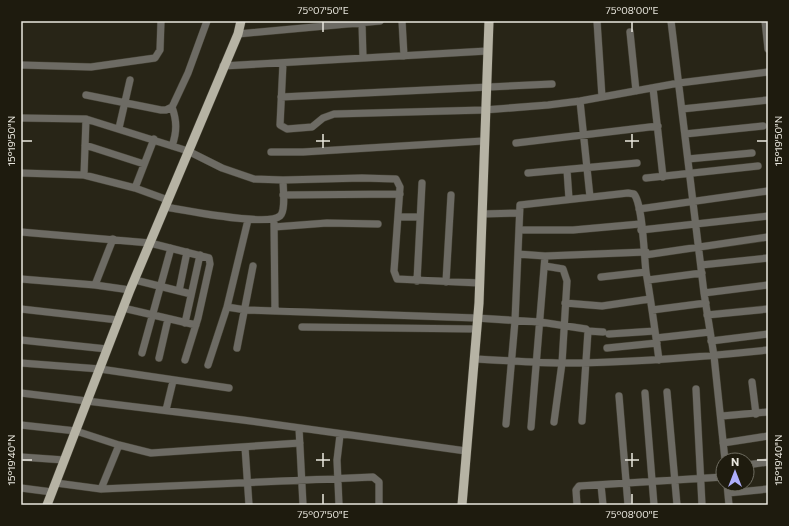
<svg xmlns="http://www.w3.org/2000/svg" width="789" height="526" viewBox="0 0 789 526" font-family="Commissioner,sans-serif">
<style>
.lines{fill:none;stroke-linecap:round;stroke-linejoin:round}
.minor-casing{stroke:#434033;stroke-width:8}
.major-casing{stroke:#434033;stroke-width:10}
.minor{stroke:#6d6b64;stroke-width:7}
.major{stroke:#b6b3a4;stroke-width:9}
.ticks{fill:none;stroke:#e9e7de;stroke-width:1.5}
.neatline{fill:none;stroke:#e9e7de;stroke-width:1.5}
.ticks-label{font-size:10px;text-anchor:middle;fill:#e9e7de}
</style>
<rect width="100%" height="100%" fill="#282517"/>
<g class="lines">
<g class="minor-casing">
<path id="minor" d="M402 21 404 56
M597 21 602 97
M671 21 704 293 714 356 725 460
M765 21 768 49
M362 23 363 58
M630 32 636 91
M238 34 380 21
M283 63 280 125 287 129 312 127 323 118 334 114 484 110 548 105 580 101 679 83 768 72
M21 65 91 67 155 58 160 50 161 21
M223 66 487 51
M653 88 663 177
M86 95 161 110H166L172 107 174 103 188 73 207 21
M281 97 552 84
M580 101 590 197
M172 107C177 121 177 132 172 146
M682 109 768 100
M21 118 86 119 188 151 222 168 254 179 283 180 362 178 396 179 400 187 394 271 397 279 479 283
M119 128 130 80
M685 134 763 126
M516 143 658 126
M85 145 144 164
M271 152H303L483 141
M688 159 752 153
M567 170 569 199
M21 173 84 175 135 188 168 200
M528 173 637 163
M84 175 86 119
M646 178 758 166
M135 188 154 139
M283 195 400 194
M165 207C184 210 267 227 280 216 286 211 283 188 283 180
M639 209 768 191
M482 214 519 213
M398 217H420
M274 223 275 311
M274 227 327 223 378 224
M519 230H573L640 224
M641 230 768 216
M21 232 150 243 209 258 210 264 198 318 185 360
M518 254 545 256 646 252
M645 255 768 237
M701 265 768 258
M545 266 563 269 567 281 562 363 554 422
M601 277 646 272
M21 279 95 285 130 290
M135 280 191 294
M648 280 702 273
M417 281 422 183
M446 282 451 195
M95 285 113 239
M179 291 187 252
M704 293 768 285
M565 303 602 306 650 299
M227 307 246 310 476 318 540 322 586 329 588 331 582 421
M123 308 196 325
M21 309 118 320
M652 310 706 303
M707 315 768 309
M185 323 200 255
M302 327 476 329
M588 331 603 332
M609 334 655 331
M656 338 710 332
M21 340 107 349
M711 341 768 334
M237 348 253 266
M607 348 657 343
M142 353 171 248
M159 358 168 319
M474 359C503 360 533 363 562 363 631 363 700 357 768 350
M21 363 100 369 229 388
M208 365 227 307 248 220
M752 382 756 414
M696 389 702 505
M667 392 677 505
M21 393 243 420 466 451
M645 393 654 505
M619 396 628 505
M166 410 173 381
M722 416 768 412
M506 424 515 321 520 205 628 193 634 194C643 205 644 256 646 272 651 301 655 330 659 360
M21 425 76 431 119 445 151 453 300 443
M531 427 545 256
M299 428 303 505
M723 443 768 436
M245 447 249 505
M21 457 64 460
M747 465 768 462
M56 483 101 489 373 477 379 482V505
M727 484 729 505
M601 485 603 505
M21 488 52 492
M101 489 119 445
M728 493 768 489
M339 505 337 460 340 435
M577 505 576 490 579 486 723 477"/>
</g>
<g class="major-casing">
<path id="major" d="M47 505 130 290 238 34 241 21
M462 505 479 303 489 21"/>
</g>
<use href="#minor" class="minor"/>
<use href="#major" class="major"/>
</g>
<path class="ticks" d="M323 22V32M632 22V32M323 134V148M632 134V148M22 141H32M316 141H330M625 141H639M757 141H767M323 453V467M632 453V467M22 460H32M316 460H330M625 460H639M757 460H767M323 494V504M632 494V504"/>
<rect width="789" height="526" fill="none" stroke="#1e1b0e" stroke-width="44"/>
<g transform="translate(735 472)"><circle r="19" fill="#1e1b0e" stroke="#6f6d61"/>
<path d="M0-3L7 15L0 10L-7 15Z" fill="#aeaefb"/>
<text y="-6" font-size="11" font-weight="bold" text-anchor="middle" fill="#e9e7de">N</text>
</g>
<rect x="22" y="22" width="745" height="482" class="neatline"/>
<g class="ticks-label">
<text x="323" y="14">75°07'50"E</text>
<text x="632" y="14">75°08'00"E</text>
<text transform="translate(11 141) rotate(-90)" y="4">15°19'50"N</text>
<text transform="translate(778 141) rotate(-90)" y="4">15°19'50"N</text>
<text transform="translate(11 460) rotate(-90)" y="4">15°19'40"N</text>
<text transform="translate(778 460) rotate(-90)" y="4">15°19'40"N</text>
<text x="323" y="518">75°07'50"E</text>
<text x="632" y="518">75°08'00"E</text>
</g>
</svg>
